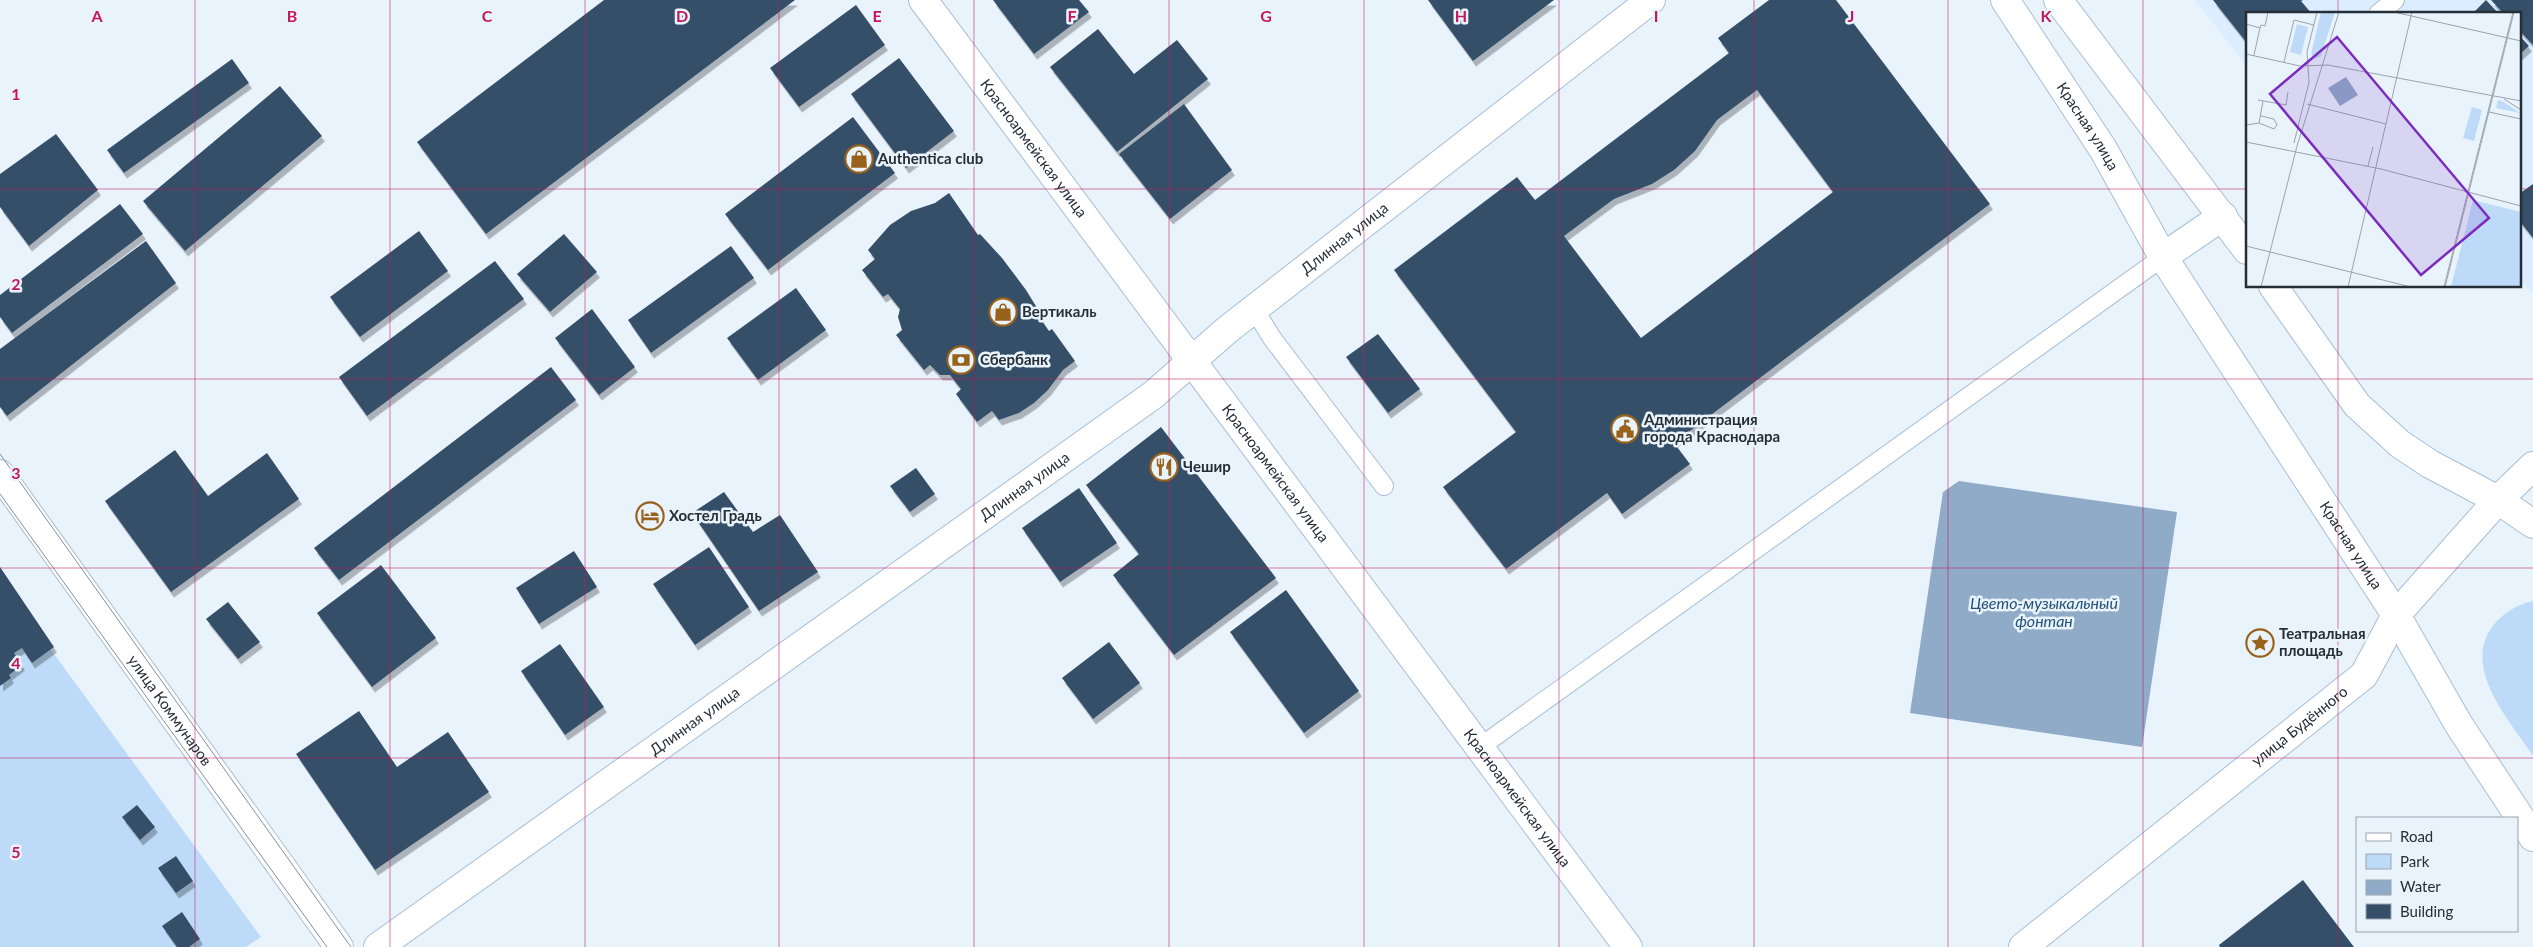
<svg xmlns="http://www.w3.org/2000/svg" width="2533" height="947" viewBox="0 0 2533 947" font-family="Lato,sans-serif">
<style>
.built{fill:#dcedff}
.green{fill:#bddbf8}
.water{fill:#8fabc7}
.building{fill:#364f68;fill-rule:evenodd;filter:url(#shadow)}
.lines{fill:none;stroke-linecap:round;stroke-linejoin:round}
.lane-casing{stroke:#a8bed4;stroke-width:20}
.street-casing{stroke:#a8bed4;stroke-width:30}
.secondary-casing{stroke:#a8bed4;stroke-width:30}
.lane{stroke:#fff;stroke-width:18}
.street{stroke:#fff;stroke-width:28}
.secondary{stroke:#fff;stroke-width:28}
.tram{stroke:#858f98;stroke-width:1}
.grid{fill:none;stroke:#c2185b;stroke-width:1;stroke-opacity:0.55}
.labels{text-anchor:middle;stroke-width:5;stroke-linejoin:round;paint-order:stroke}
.street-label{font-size:15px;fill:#252e37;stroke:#e9f3fc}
.poi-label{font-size:15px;font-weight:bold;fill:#252e37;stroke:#e9f3fc;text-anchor:start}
.water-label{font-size:16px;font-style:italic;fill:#245077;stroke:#e9f3fc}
.inset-road{fill:none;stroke:#9ba4ad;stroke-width:1}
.view{fill:#7b2cbf;fill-opacity:0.15;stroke:#7b2cbf;stroke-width:2.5}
.inset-edge{fill:none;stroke:#252e37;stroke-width:2.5}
.grid-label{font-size:16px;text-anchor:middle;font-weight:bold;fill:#c2185b;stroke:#e9f3fc;stroke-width:5;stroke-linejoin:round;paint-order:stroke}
</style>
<defs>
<filter id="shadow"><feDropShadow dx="3" dy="5.5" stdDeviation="0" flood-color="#0004"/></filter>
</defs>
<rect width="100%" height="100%" fill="#e9f3fc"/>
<path class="built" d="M2195 0H2533V293L2519 279V14H2247V66Z"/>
<path class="green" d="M0 580 261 937 246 947H0Z
M2533 601V756C2509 719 2457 664 2497 621 2507 611 2518 604 2533 601Z"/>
<path class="water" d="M1959 481 2177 512 2142 747 1910 713 1943 492Z"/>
<path class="building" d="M604 0H795L486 234 417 142Z
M993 0H1079L1089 12 1034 54Z
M1428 0H1554L1473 61Z
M1769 0H1836L1990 204 1674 443 1690 464 1622 514 1607 493 1506 569 1443 487 1516 432 1394 270 1517 177 1535 200 1729 53 1718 38ZM1757 90 1833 192 1641 338 1564 236 1614 199 1652 184 1674 170 1695 151 1717 120Z
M2213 0H2303L2301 1 2312 14H2247V43Z
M2486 0 2499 14H2472Z
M2491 0H2533V45L2519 30V14H2504Z
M856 5 885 45 799 107 770 68Z
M1098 29 1134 74 1177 40 1208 79 1117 152 1050 67Z
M2519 35 2529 46 2519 55Z
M899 58 954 131 906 168 851 94Z
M232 59 249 83 124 173 107 150Z
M280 86 322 136 185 251 143 201Z
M1184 104 1232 170 1170 219 1119 154Z
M853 117 895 173 768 270 725 214Z
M56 134 98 190 29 246 0 207V174Z
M2533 184V238L2519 220V194Z
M949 193 978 235 980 234 1002 258 1026 290 1042 316 1040 318 1049 331 1052 329 1075 361 1063 370 1048 390 1034 403 1019 413 999 420 992 411 977 422 956 394 961 389 950 375H940L930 365 924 370 896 335 902 330 898 317 900 309 888 294 883 297 862 270 875 259 868 250 890 225 911 211 935 203Z
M120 204 143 234 12 333 0 317V295Z
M419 231 448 271 360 337 330 297Z
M564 234 597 272 550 312 517 274Z
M146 241 176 283 7 416 0 407V349Z
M731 246 754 278 651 353 628 320Z
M495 261 524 299 367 416 339 377Z
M796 288 826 330 758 380 727 338Z
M592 309 635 367 599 395 555 338Z
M1378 334 1420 389 1388 413 1346 357Z
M551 367 576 400 339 580 314 548Z
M1161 427 1276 578 1174 655 1113 575 1139 554 1086 485Z
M175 450 208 496 267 453 299 499 171 592 105 501Z
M916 468 935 494 910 512 890 486Z
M1079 488 1117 543 1060 582 1022 528Z
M724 492 753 532 780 515 818 572 759 611 692 513Z
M709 547 749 607 695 645 653 584Z
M574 551 597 587 539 624 516 588Z
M381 565 436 638 372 687 317 613Z
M0 567 54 647 32 663 22 648 14 653 22 665 9 675 11 678 0 686Z
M1286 590 1359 691 1304 733 1230 632Z
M228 602 260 642 238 659 206 619Z
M1109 642 1140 683 1093 719 1062 678Z
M560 644 604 707 565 735 521 671Z
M359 711 397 767 448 732 489 792 375 870 296 754Z
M137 805 155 827 140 840 122 817Z
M176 856 193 881 176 893 158 868Z
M2303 880 2354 947H2220L2219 945Z
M182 912 200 939 189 947H177L162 926Z"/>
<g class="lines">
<g class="lane-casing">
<path id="lane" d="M2378 14 2395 0
M1254 309 1272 338 1384 486
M1480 747 2163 257"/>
</g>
<g class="street-casing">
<g id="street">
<path d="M2163 257 2223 216"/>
<path id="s1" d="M0 474 339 947"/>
</g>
</g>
<g class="secondary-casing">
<g id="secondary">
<path id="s2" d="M923 0 1628 947"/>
<path id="s3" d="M2005 0 2103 149 2163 257 2396 615 2459 725 2533 837"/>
<path d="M2058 0 2247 250"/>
<path d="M2273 286 2357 405 2400 444 2430 464 2498 500 2533 524"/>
<path id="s4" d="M378 947 1153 395 1227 330 1651 0"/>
<path id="s5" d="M2023 947 2364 675 2396 615 2498 500 2533 466"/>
</g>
</g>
<use href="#lane" class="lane"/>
<use href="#street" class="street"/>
<use href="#secondary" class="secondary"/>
<path class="tram" d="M0 454 351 947
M0 494 327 947"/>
</g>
<path class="grid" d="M195 0V947M390 0V947M585 0V947M779 0V947M974 0V947M1169 0V947M1364 0V947M1559 0V947M1754 0V947M1948 0V947M2143 0V947M2338 0V14M0 189H2247M2519 189H2533M2338 286V947M0 379H2533M0 568H2533M0 758H2533"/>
<defs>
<g id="shop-ring" transform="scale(1.4375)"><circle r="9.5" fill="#e9f3fc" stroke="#98621a" stroke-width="1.5"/><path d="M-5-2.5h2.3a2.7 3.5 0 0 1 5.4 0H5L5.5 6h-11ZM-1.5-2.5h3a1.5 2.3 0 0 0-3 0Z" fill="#98621a"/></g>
<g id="bank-ring" transform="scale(1.4375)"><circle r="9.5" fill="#e9f3fc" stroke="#98621a" stroke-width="1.5"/><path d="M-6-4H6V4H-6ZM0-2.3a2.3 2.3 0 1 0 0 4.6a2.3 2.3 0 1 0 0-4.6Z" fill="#98621a"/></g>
<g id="civic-ring" transform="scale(1.4375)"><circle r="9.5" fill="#e9f3fc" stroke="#98621a" stroke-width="1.5"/><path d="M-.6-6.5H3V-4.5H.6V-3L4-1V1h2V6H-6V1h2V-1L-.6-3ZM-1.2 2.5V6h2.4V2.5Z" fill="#98621a"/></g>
<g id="restaurant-ring" transform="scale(1.4375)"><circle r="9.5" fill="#e9f3fc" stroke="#98621a" stroke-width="1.5"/><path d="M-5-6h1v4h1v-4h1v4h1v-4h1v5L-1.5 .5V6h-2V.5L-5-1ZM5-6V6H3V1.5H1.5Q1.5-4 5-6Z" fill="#98621a"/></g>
<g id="hotel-ring" transform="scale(1.4375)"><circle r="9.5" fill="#e9f3fc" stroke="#98621a" stroke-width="1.5"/><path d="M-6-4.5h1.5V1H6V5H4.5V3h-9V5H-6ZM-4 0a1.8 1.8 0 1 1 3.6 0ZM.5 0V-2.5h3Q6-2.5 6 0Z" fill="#98621a"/></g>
<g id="sight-ring" transform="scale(1.4375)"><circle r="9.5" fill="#e9f3fc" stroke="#98621a" stroke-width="1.5"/><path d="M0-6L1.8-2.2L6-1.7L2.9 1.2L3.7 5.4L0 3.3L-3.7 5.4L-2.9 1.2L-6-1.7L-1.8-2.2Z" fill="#98621a"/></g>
</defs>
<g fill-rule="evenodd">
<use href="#shop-ring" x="859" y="159"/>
<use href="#shop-ring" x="1003" y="312"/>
<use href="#bank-ring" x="961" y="360"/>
<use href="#civic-ring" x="1625" y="429"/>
<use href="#restaurant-ring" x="1164" y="467"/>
<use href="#hotel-ring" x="650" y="516"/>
<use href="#sight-ring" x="2260" y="643"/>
</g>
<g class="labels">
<g class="street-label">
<text dy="5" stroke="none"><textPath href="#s3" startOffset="151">Красная улица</textPath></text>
<text dy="5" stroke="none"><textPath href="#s2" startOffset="185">Красноармейская улица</textPath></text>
<text dy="5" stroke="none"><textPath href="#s4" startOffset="1199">Длинная улица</textPath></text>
<text dy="5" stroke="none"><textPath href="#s2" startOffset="590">Красноармейская улица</textPath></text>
<text dy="5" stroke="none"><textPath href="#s4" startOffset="794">Длинная улица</textPath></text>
<text dy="5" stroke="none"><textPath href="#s3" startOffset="646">Красная улица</textPath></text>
<text dy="5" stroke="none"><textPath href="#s1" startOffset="291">улица Коммунаров</textPath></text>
<text dy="5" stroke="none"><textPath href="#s4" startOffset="389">Длинная улица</textPath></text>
<text dy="5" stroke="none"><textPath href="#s5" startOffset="354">улица Будённого</textPath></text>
<text dy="5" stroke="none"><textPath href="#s2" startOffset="995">Красноармейская улица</textPath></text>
</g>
<g class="poi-label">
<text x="878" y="164">Authentica club</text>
<text x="1022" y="317">Вертикаль</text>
<text x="980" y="365">Сбербанк</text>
<text x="1644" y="425">Администрация<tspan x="1644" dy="17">города Краснодара</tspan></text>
<text x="1183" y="472">Чешир</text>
<text x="669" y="521">Хостел Градь</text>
<text x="2279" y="639">Театральная<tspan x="2279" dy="17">площадь</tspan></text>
</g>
<g class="water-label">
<text x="2044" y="609">Цвето-музыкальный<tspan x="2044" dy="18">фонтан</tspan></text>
</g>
</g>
<g transform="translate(2246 12)">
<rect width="275" height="275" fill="#e9f3fc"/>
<path d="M75 0H89L75 44 69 47 65 42ZM51 12 62 15 55 43 44 40ZM252 88 258 90 274 101 250 96ZM226 95 236 98 228 129 217 126ZM227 188 275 200V275H205Z" fill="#bddbf8"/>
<path d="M100 65 112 83 94 94 82 76Z" fill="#8fabc7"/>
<path class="inset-road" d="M148 0 275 29M0 12 14 16 8 43M14 16 15 13 19 14 22 0M0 42 54 54 82 53 275 89M38 50 48 8 68 13M258 87 275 98M12 88 40 93 42 80M61 92 140 112M243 100 275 107M13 111 28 117 31 113 28 107 15 104M0 113 13 111 17 89M0 130 135 157 275 194M48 131 63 70 61 40 71 0M122 154 127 135M0 234 165 275M15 275 51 134 93 0M102 275 166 0M198 275 267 0M199 275 268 0"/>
<path class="view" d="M91 25 243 206 175 263 24 82Z"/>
<rect width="275" height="275" class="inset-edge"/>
</g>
<g class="grid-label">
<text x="97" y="22">A</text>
<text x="292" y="22">B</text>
<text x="487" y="22">C</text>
<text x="682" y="22">D</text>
<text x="877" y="22">E</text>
<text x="1072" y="22">F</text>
<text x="1266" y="22">G</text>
<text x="1461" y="22">H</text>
<text x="1656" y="22">I</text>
<text x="1851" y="22">J</text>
<text x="2046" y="22">K</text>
<text x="16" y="100">1</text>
<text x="16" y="290">2</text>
<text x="16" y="479">3</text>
<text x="16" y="669">4</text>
<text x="16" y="858">5</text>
</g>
<rect x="2356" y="817" width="162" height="115" fill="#e9f3fc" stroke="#9ba4ad"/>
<rect x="2366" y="833" width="25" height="8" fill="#ffffff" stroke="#9ba4ad"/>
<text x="2400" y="842" font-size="15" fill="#252e37">Road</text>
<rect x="2366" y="854" width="25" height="15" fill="#bddbf8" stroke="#9ba4ad"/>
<text x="2400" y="867" font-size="15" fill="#252e37">Park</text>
<rect x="2366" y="880" width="25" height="15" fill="#8fabc7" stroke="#9ba4ad"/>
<text x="2400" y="892" font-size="15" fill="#252e37">Water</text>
<rect x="2366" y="904" width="25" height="15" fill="#364f68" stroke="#9ba4ad"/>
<text x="2400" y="917" font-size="15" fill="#252e37">Building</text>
</svg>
